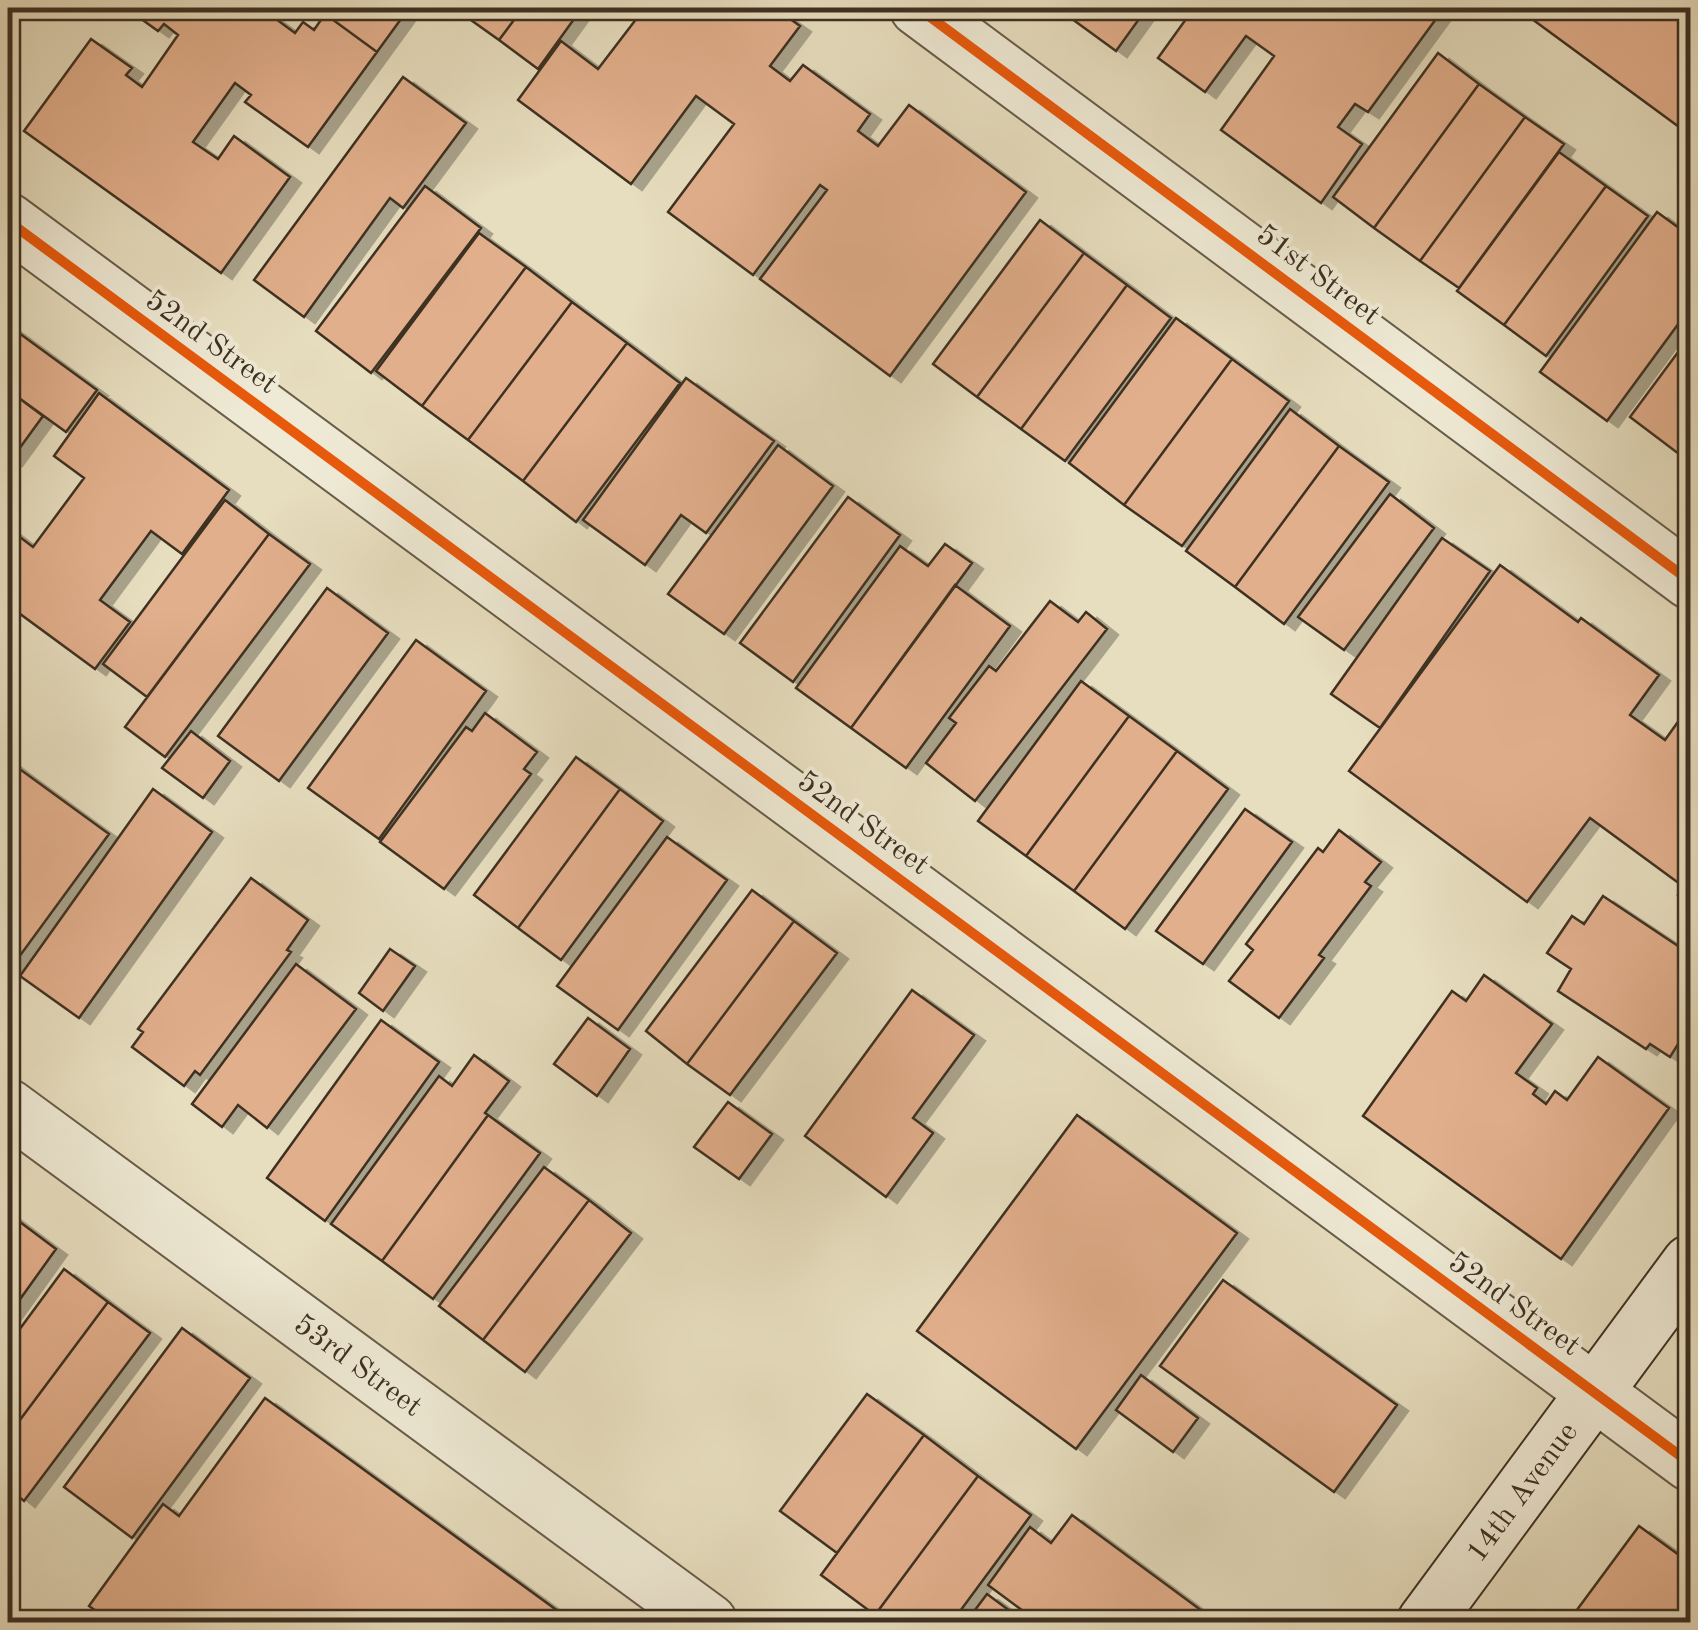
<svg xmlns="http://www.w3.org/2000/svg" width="1698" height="1630" viewBox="0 0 1698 1630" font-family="'Old Standard TT',serif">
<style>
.building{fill:#e2af8c;stroke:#3e3022;stroke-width:2.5;filter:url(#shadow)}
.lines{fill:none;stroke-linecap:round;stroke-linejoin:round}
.minor-casing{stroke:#685c49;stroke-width:59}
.secondary-casing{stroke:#3e3022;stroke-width:59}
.minor{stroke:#efead5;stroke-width:55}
.secondary{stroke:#efead5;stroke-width:55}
.cycleway-casing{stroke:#efead5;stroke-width:16}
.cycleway{stroke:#e8590c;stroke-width:10}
.labels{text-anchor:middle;stroke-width:8;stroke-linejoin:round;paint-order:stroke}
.street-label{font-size:30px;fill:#3e3022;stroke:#efead5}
</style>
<defs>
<filter id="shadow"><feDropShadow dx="11" dy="6" stdDeviation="0" flood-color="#0004"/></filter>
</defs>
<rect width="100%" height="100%" fill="#e7debf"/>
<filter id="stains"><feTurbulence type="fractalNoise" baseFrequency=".002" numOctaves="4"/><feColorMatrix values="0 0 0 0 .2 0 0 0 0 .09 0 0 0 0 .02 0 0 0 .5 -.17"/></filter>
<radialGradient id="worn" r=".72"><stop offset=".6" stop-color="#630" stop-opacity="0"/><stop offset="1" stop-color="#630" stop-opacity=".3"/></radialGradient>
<path class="building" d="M126 8H261L295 33 303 22 314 30 325 14 377 52 308 147 245 102 251 95 235 83 193 142 218 159 234 136 290 177 221 273 24 131 91 39 132 68 126 75 142 87 178 35 164 24 158 31Z
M329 8H409L377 52 325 14Z
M454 8H523L499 40Z
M523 8H582L538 69 499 40Z
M623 8H775L800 26 770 66 790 81 803 65 870 114 858 131 878 146 909 105 1026 192 890 376 760 279 827 190 820 185 753 275 668 212 734 124 696 96 631 184 518 100 561 41 598 69 637 18Z
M1057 8H1147L1116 51Z
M1194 8H1444L1368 112 1355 104 1338 127 1362 144 1321 203 1221 130 1274 56 1246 36 1205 92 1158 58Z
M1517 8H1690V135Z
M1438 53 1479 84 1374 228 1333 197Z
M403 77 466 123 403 208 390 198 304 317 254 280Z
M1479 84 1525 117 1420 261 1374 228Z
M1525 117 1564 144 1459 288 1420 261Z
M1559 152 1606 186 1504 325 1457 291Z
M425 186 481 228 371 373 316 331Z
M1606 186 1648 216 1546 356 1504 325Z
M1657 212 1690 236V308L1607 421 1540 372Z
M1040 220 1084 253 977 397 933 364Z
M479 233 526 267 422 406 376 371Z
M1084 253 1127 285 1021 429 977 397Z
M526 267 572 302 468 440 422 406Z
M1127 285 1171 318 1065 461 1021 429Z
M572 302 627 343 523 481 468 440Z
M1176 318 1232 359 1124 505 1069 463Z
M8 325 97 390 66 432 8 390Z
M1690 336V438L1679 454 1630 417Z
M627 343 680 383 576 522 523 481Z
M1232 359 1289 401 1182 546 1124 505Z
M686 378 774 441 706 533 681 515 645 565 583 520Z
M8 390 43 416 11 460 8 457Z
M99 393 229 490 182 554 151 531 100 600 130 622 95 669 8 605V528L33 547 84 478 54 456Z
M1290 409 1339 446 1235 587 1186 551Z
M778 445 833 486 724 634 668 594Z
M1339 446 1389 482 1284 624 1235 587Z
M1390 494 1434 528 1344 650 1298 617Z
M848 497 900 535 793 682 740 643Z
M225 500 269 534 147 697 103 664Z
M269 534 310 564 165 757 125 727Z
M1442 538 1490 571 1380 728 1331 694Z
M945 544 972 563 851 728 796 688 900 546 928 566Z
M1500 565 1578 622 1581 618 1659 675 1630 715 1665 740 1690 705V904L1678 895 1684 887 1590 818 1527 902 1349 771Z
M955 585 1010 626 906 768 851 728Z
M327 588 388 633 279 781 218 736Z
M1050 601 1078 622 1086 612 1107 629 975 801 926 763 956 723 949 718 989 666 996 671Z
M416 640 486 691 379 839 308 788Z
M1081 681 1129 716 1026 856 978 821Z
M485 713 537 752 524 769 531 774 444 889 380 842 466 727 472 731Z
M1129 716 1177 751 1074 891 1026 856Z
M191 731 230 761 203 798 162 768Z
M1177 751 1228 789 1125 929 1074 891Z
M576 757 620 789 518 928 474 895Z
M8 760 21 770 8 788Z
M21 770 109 834 8 972V788Z
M153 789 212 832 79 1018 20 976Z
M620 789 663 821 561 960 518 928Z
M1245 809 1292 842 1203 964 1156 931Z
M1339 830 1381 862 1365 882 1371 886 1319 955 1324 958 1279 1018 1229 981 1253 950 1246 944 1318 848 1323 852Z
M667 837 727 880 618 1030 557 986Z
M251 878 308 920 287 950 291 952 200 1075 195 1071 184 1086 132 1047 143 1032 138 1029Z
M752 890 794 921 687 1064 646 1031Z
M1603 896 1690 954V1025L1670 1057 1650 1044 1646 1049 1558 991 1571 969 1547 953 1572 916 1584 924Z
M794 921 837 953 730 1095 687 1064Z
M390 949 415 966 383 1011 359 993Z
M296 964 356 1009 267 1128 238 1105 222 1127 192 1104Z
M1484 975 1552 1024 1516 1073 1537 1088 1533 1094 1546 1104 1555 1091 1567 1100 1598 1057 1669 1108 1561 1259 1363 1116 1452 991 1466 1001Z
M912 990 974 1035 913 1118 933 1133 886 1197 805 1136Z
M588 1018 630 1049 597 1096 554 1064Z
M381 1020 439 1062 325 1221 267 1178Z
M474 1055 509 1081 485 1113 488 1115 382 1261 331 1224 439 1076 452 1086Z
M728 1102 772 1134 739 1179 694 1147Z
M488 1115 540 1153 433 1299 382 1261Z
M1077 1115 1237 1233 1076 1449 917 1331Z
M544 1167 589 1200 483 1340 439 1306Z
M589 1200 631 1233 525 1372 483 1340Z
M8 1213 56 1249 8 1316Z
M64 1269 108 1302 8 1436V1345Z
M1223 1280 1397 1405 1334 1492 1160 1366Z
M108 1302 150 1333 24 1501 8 1488V1454L13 1446 8 1442V1436Z
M182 1328 250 1378 132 1538 64 1487Z
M1141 1375 1198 1418 1173 1452 1116 1410Z
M867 1394 924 1435 837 1553 780 1511Z
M265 1398 352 1461 573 1622H112L89 1606 163 1504 179 1516Z
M924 1435 978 1476 875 1615 821 1575Z
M978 1476 1031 1515 952 1622H885L875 1615Z
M1072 1515 1217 1622H1070L1058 1614 1052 1622H1038L988 1585 1030 1527 1051 1543Z
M1639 1526 1690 1563V1622H1568Z
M987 1594 1025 1622H966Z"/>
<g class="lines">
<g class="minor-casing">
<g id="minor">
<path d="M918 8 1690 581"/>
<path d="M8 221 1690 1463"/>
<path id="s1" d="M8 1107 709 1622"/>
</g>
</g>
<g class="secondary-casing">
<g id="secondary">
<path id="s2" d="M1425 1622 1690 1263"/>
</g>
</g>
<use href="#minor" class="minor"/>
<use href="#secondary" class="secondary"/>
<g class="cycleway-casing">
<path id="cycleway" d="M918 8 1690 581
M8 221 1690 1463"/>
</g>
<use href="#cycleway" class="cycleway"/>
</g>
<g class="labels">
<g class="street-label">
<text transform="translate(1319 274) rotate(37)" y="10">51st Street</text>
<text transform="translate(212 341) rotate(36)" y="10">52nd Street</text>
<text transform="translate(864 822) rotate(36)" y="10">52nd Street</text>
<text transform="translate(1515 1303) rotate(36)" y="10">52nd Street</text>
<text dy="10" stroke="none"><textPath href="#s1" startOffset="435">53rd Street</textPath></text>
<text dy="10" stroke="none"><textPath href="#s2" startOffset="162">14th Avenue</textPath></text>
</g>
</g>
<rect width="1698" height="1630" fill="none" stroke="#e7debf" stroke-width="40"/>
<rect x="10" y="10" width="1678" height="1610" fill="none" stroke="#3e3022" stroke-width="5"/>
<rect x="20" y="20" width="1658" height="1590" fill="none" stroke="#3e3022" stroke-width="2.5"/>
<rect width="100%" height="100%" filter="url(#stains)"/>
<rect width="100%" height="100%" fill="url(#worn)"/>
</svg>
